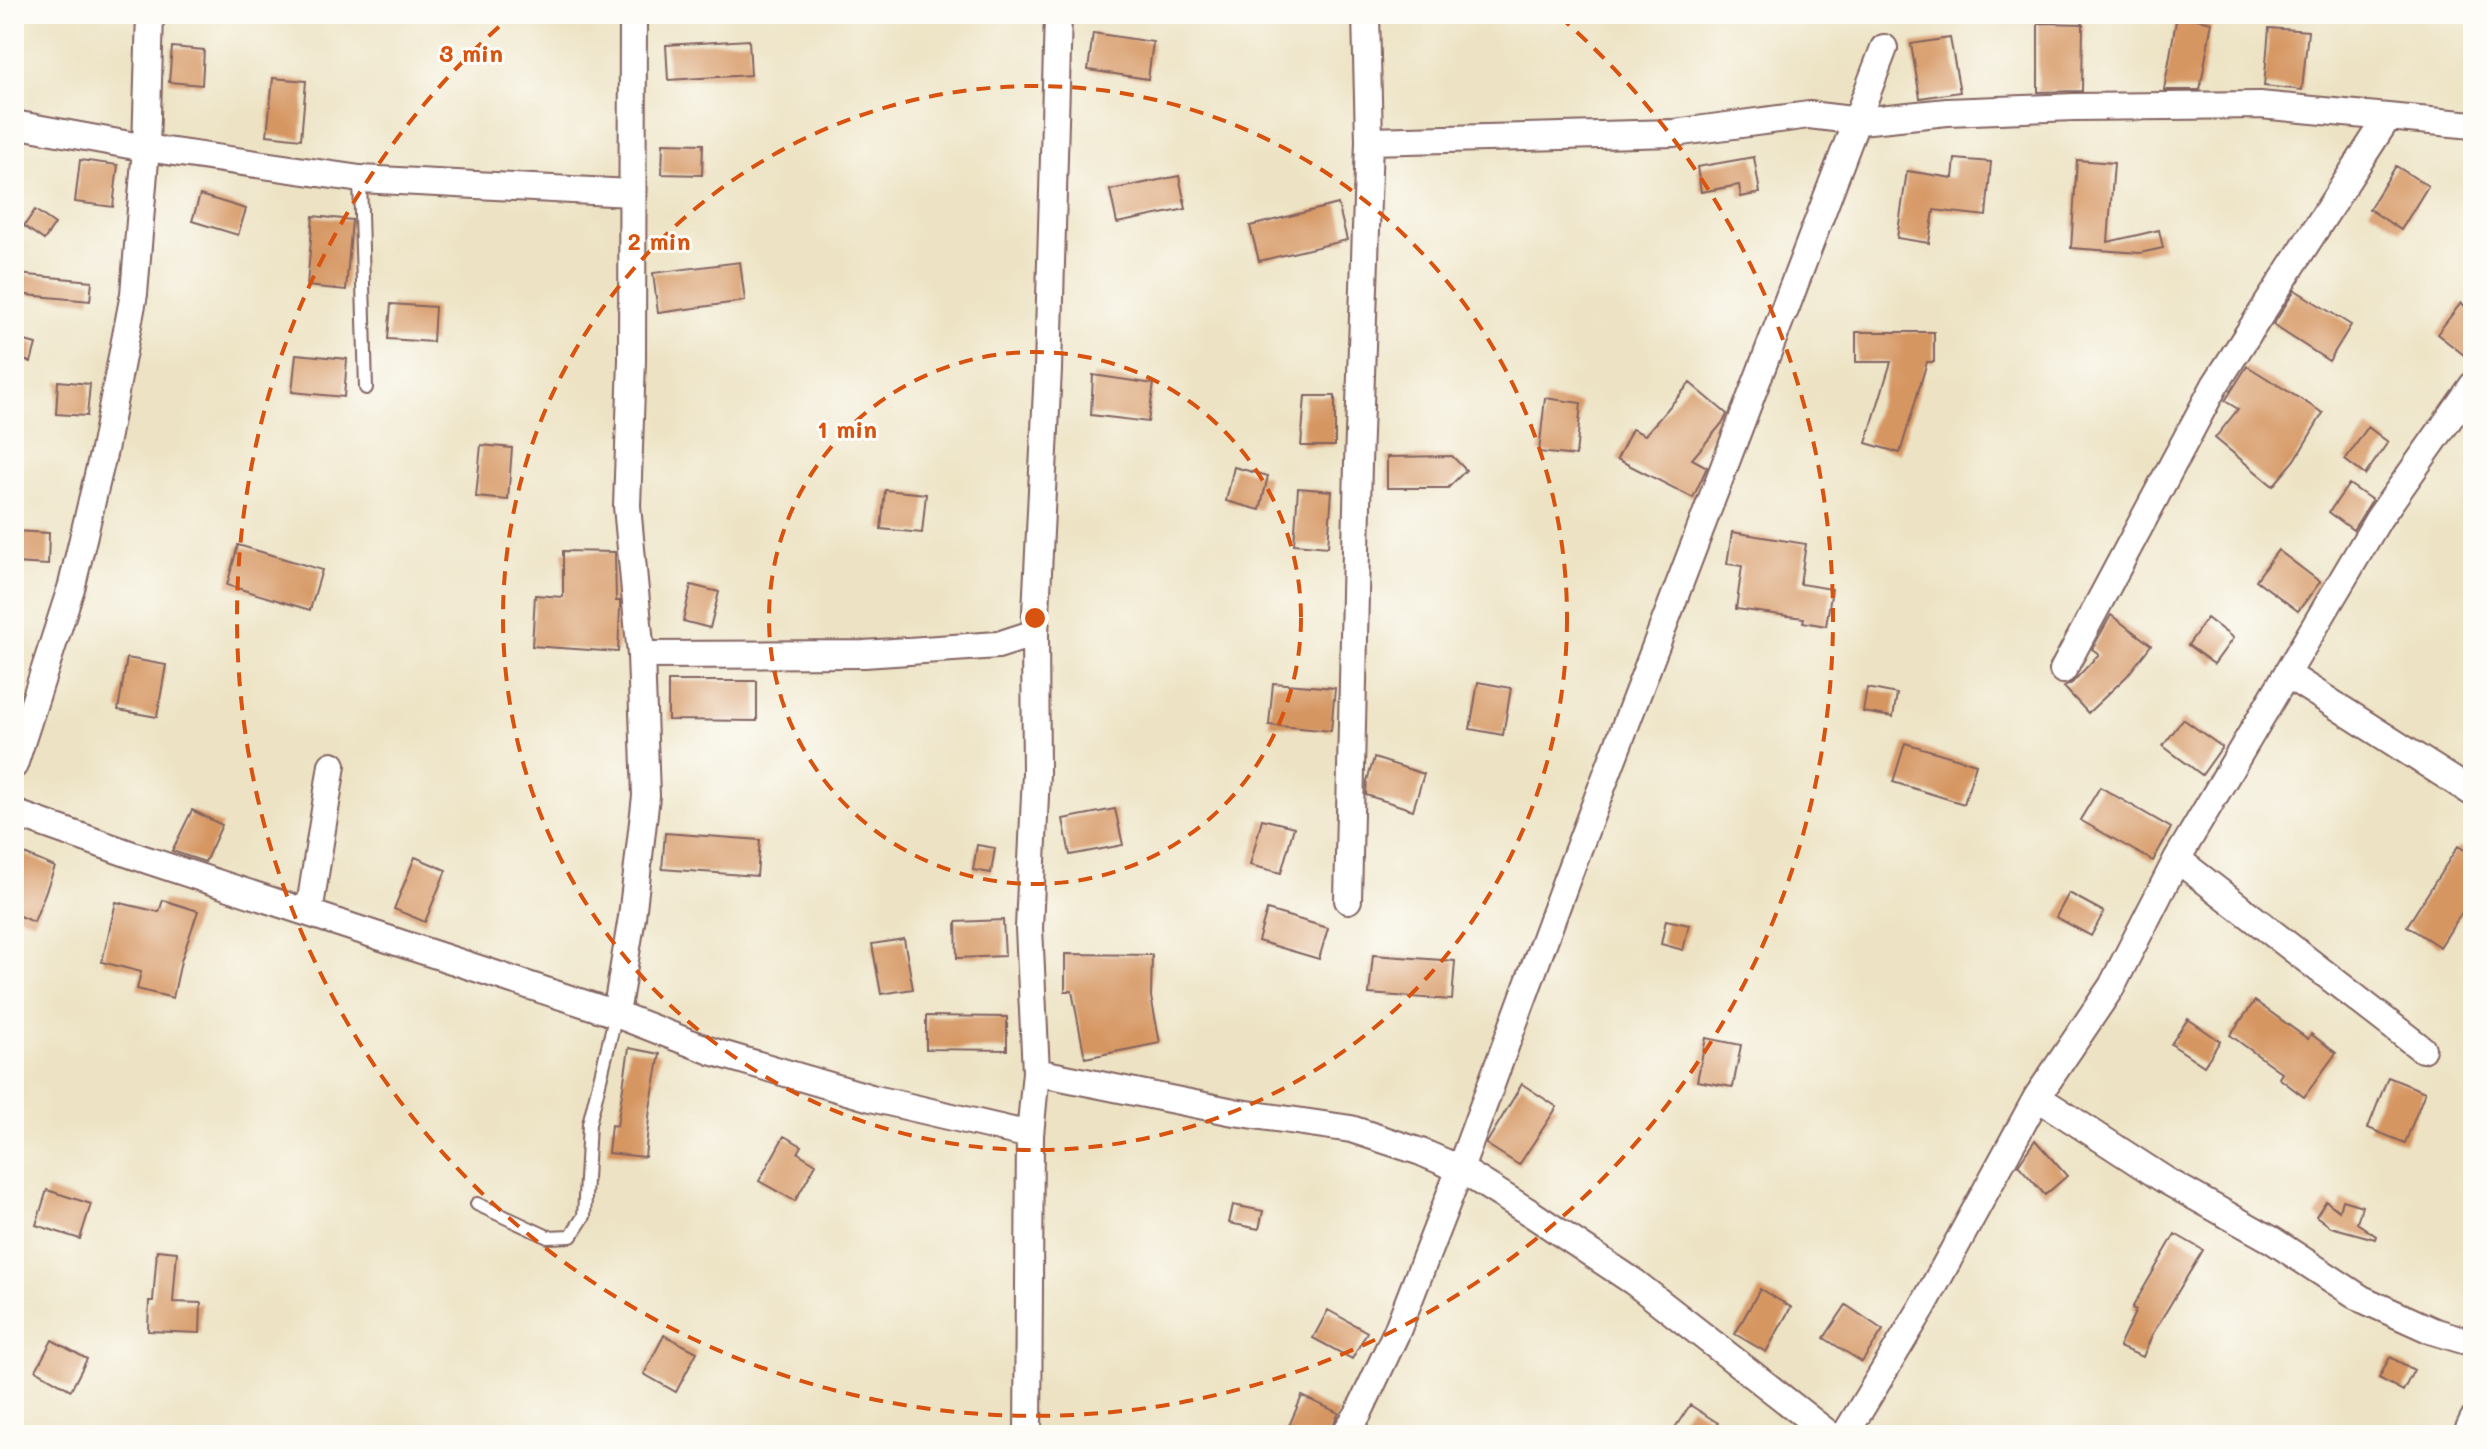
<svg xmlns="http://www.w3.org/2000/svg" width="2487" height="1449" viewBox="0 0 2487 1449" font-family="Mali,sans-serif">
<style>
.building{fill:#d69662}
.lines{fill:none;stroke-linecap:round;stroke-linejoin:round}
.lane-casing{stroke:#836461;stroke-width:16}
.street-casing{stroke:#836461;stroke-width:30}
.lane{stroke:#fff;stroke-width:12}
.street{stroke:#fff;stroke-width:26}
.ring{fill:none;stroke:#d8530f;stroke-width:4;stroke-dasharray:14 10}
.centre{fill:#d8530f;stroke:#fdfcf7;stroke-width:4}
.ring-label{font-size:24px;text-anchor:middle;font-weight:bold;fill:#d8530f;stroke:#fdfcf7;stroke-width:6;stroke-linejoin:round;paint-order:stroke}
</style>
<rect width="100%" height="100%" fill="#fdfcf7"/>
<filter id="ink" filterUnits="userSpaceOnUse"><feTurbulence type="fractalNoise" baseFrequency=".0125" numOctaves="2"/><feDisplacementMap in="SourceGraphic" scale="16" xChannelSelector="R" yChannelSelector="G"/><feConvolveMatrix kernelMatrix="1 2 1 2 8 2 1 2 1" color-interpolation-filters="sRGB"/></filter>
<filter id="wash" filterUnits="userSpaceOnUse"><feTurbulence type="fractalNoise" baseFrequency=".006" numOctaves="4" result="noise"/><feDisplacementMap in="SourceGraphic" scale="32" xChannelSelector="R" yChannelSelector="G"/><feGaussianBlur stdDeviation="1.8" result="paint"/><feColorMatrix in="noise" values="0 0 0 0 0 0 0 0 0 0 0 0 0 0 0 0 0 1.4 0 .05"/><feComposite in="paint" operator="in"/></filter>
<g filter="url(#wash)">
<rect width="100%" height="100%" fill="#ede3c4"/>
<g id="blocks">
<path class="building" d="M2177 15 2212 22 2200 90H2164Z
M2038 23 2083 24 2082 91 2038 92Z
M2269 28 2308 31 2302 90 2264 86Z
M1093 33 1153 42 1148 79 1088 70Z
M1950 38 1960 92 1920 98 1911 44Z
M749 40 751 75 668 80 666 45Z
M172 47 204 50 202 85 169 82Z
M273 78 306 81 301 139 267 135Z
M663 143 703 144 702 175 662 174Z
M1754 157 1760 193 1741 197 1739 185 1701 192 1697 167Z
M1955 159 1991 162 1986 216 1934 210 1929 243 1897 238 1907 171 1953 178Z
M80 160 118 165 113 207 75 202Z
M2077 160 2114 163 2108 242 2159 230 2163 248 2140 253 2071 248Z
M2396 166 2428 186 2401 230 2369 209Z
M1179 176 1186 209 1117 223 1110 190Z
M200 195 246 209 238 235 192 221Z
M1338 204 1347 240 1259 261 1250 226Z
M35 210 55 224 44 240 24 226Z
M313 216 352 220 346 290 307 286Z
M740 262 745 301 658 313 653 273Z
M17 274 92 281 90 301 16 294Z
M2295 290 2351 325 2329 361 2273 325Z
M2461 303 2473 312V362L2437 334Z
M391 304 435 307 433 342 388 339Z
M1856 332H1934V362H1927L1900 453 1866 443 1891 362H1856Z
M14 338 36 344 31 362 14 358Z
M296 354 347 359 344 397 292 392Z
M2247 366 2323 413 2295 460 2273 486 2215 438 2238 409 2225 401Z
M1093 375 1154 384 1148 422 1091 415Z
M58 381 90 384 87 416 56 414Z
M1690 383 1727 414 1724 421 1692 459 1707 467 1693 498 1617 459 1632 429 1645 435Z
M1305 396H1335V446H1301Z
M1545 398 1581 403 1576 456 1539 452Z
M2368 427 2388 442 2365 475 2345 460Z
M481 445 512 448 508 500 476 497Z
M1452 456 1466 470 1448 488H1387V457Z
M1234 467 1268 476 1260 510 1226 501Z
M2349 484 2372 500 2353 530 2329 512Z
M1298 488 1332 491 1328 547 1294 544Z
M885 490 926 494 922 533 881 529Z
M14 531 49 533 48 565 14 563Z
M1732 532 1806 544 1800 584 1832 589 1826 626 1803 622 1804 618 1736 609 1742 566 1727 564Z
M238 545 322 570 310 610 227 585Z
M2278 550 2320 582 2298 611 2256 580Z
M563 551 615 552 616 601H620V608L618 652 532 646 535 595 563 597Z
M691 585 719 592 710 628 683 621Z
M2111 615 2151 645 2127 676 2088 713 2064 687 2072 683 2099 654 2092 649Z
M2207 618 2233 638 2214 664 2188 645Z
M127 658 166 665 157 717 118 710Z
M668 681H757V721L668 720Z
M1478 682 1511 688 1503 735 1470 729Z
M1273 683 1335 688 1331 731 1269 725Z
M1867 688 1897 694 1893 717 1863 712Z
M2183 719 2222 747 2202 775 2163 746Z
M1905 743 1976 764 1964 804 1893 782Z
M1374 758 1424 774 1413 810 1366 795 1367 781Z
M2100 787 2171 828 2153 861 2080 820Z
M1115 809 1123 845 1070 855 1063 819Z
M192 810 222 825 205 862 172 851Z
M1262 819 1294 827 1281 873 1250 865Z
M665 833 760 840 757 876 662 869Z
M977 845 995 848 991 873 973 870Z
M2458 846 2473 855V895L2440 947 2407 926Z
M22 853 55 867 34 922 14 914V873Z
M415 857 446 870 425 922 394 909Z
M2069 893 2104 912 2091 936 2056 917Z
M163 900 198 911 181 961 173 998 137 989 141 972 102 962 116 902 159 912Z
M1267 910 1328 928 1319 959 1258 941Z
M1003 920 1005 956 957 958 956 922Z
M1666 920 1689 925 1683 950 1661 944Z
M904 939 913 989 881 994 872 944Z
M1065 954 1152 955 1151 997 1160 1043 1085 1058 1072 991H1065Z
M1373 955 1455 961 1452 1000 1369 994Z
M2255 1001 2308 1039 2311 1034 2336 1053 2304 1097 2279 1078 2282 1073 2230 1035Z
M926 1016 1007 1017V1050L926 1049Z
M2188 1019 2220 1041 2204 1066 2171 1044Z
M1706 1038 1741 1045 1733 1087 1697 1081Z
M629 1048 660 1054 650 1108 645 1157 608 1153 611 1125 617 1126Z
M2388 1077 2425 1092 2405 1143 2368 1128Z
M1522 1084 1557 1107 1519 1165 1486 1144Z
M784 1136 802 1146 798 1153 816 1164 795 1201 759 1181Z
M2035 1140 2067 1176 2045 1195 2018 1165Z
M47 1190 91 1204 80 1239 36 1225Z
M2342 1200 2362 1206 2357 1223 2376 1236 2375 1239 2331 1227 2316 1216 2326 1201 2339 1211Z
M1233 1205 1263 1211 1259 1229 1229 1223Z
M2175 1234 2203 1250 2152 1335 2143 1357 2119 1347 2136 1310 2132 1308Z
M157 1250 177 1252 173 1302 201 1303 200 1333 148 1331 149 1301H153Z
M1760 1289 1791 1307 1766 1352 1735 1334Z
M1846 1305 1883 1330 1862 1362 1824 1338Z
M1328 1310 1367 1332 1352 1359 1313 1338Z
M664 1335 697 1352 676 1392 644 1374Z
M52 1340 87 1359 71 1390 36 1370Z
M2390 1357 2414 1370 2403 1391 2379 1378Z
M1302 1396 1339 1413 1328 1435H1285Z
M1690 1405 1718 1423 1710 1435H1670Z"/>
</g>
</g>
<g filter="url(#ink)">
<use href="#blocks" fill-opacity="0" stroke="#836461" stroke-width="2"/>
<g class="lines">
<g class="lane-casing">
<path id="lane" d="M360 179 366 388
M477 1204 548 1237 571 1236 584 1216 589 1124 616 1014"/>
</g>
<g class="street-casing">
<path id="street" d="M633 14 632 360 627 506 641 655 646 796 632 917 616 1014 711 1051 871 1098 1030 1135 1036 1072 1029 928 1036 773 1035 633 1048 369 1058 14
M14 124 146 148 360 179 631 193
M1369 141 1674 133 1809 115 1860 121 1947 112 2074 107 2260 105 2473 125
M641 655 864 654 998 645 1035 633
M2063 670 2215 385 2388 117
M2288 675 2473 793
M14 765 72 585 104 450 134 294 146 148 150 14
M14 813 138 857 616 1014
M2177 859 2422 1049
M1348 900 1358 463 1369 141 1366 14
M309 913 332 765
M1036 1072 1234 1112 1351 1129 1421 1152 1460 1169 1532 1214 1634 1282 1830 1435
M2037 1097 2165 1180 2272 1240 2362 1299 2433 1331 2473 1343
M1028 1435 1030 1135
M1344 1435 1358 1414 1397 1331 1460 1169 1566 881 1884 48 1785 310
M1845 1435 1922 1308 2037 1097 2112 986 2177 859 2379 518 2473 385
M2466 1435 2473 1420"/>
</g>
<use href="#lane" class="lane"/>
<use href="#street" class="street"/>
</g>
</g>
<g class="ring">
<circle cx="1035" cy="618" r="266"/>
<circle cx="1035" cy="618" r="532"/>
<path d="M1559 16A798 798 0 1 1 511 16"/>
</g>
<circle cx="1035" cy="618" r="12" class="centre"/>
<g class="ring-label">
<text x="471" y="62">3 min</text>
<text x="659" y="250">2 min</text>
<text x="847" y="438">1 min</text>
</g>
<rect width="2487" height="1449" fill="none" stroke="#fdfcf7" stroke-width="48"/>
</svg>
